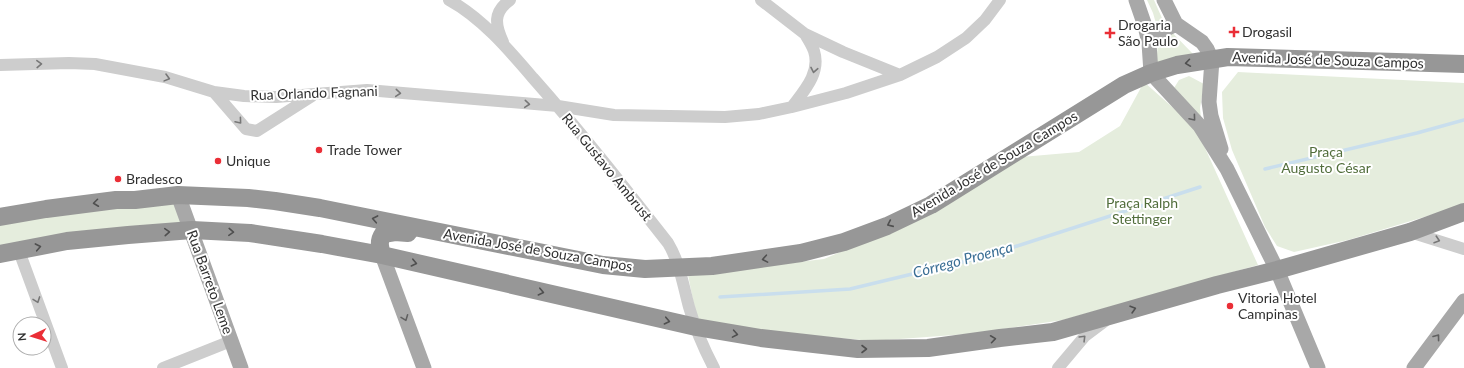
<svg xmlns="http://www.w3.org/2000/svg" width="1464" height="368" viewBox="0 0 1464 368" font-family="Lato,sans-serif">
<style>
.green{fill:#e5eddd}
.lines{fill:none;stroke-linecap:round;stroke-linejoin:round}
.stream{stroke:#c9deed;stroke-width:3.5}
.minor{stroke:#cdcdcd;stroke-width:12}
.major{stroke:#a8a8a8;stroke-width:15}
.highway{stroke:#979797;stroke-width:18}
.oneway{stroke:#4f4f4f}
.oneway2{stroke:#777}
.oneway3{stroke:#606060}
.poi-dot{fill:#ea2e36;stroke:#fff;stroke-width:1.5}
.labels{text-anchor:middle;stroke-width:4;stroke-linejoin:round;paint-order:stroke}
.poi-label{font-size:14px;fill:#303030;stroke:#fff;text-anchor:start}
.street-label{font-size:14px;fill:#303030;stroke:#fff}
.park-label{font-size:14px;fill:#516d3b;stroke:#fff}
.water-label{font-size:15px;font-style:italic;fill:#3b6f95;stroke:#fff}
</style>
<rect width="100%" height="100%" fill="#fff"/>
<path class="green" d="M1147 0H1154L1165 25 1193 54 1156 63 1159 34 1153 13Z
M1238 72 1464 83V205L1348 240 1294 252 1277 246 1265 227 1232 150 1223 118 1222 92Z
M1189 76 1204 84 1200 108 1201 118 1174 88 1179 80Z
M1144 82 1196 128 1258 265 1063 320 968 334 872 341 764 331 697 320 688 275 824 259 926 215 1021 157 1079 152 1120 126Z
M176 200 184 225 0 249V222Z"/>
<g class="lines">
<path class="stream" d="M1265 169 1417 133 1464 120
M720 297 850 289 983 257 1200 187"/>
<path class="minor" d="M449 0C482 18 509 50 533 78 580 131 624 187 668 243 680 263 683 285 689 307 695 328 704 349 714 368
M761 0 805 34 843 52 900 75
M503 42C495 25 493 12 510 0
M0 65 69 63 95 64 165 77 214 92 244 96 276 97 367 90 558 106 614 115 725 117 759 114 792 107 846 93 900 75 937 57 966 38 985 20 1000 0
M214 92 246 129 257 131 312 96
M792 107C804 91 821 73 814 51 812 45 808 39 805 34
M1410 232 1464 249
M19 251 62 368
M163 368 231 341
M1058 368 1085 336 1105 321"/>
<path class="major" d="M1136 0 1145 26 1149 43 1151 73 1200 126 1227 169 1277 270 1318 368
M1164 0 1176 24 1202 42 1207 49 1212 60 1209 102 1211 116 1221 149
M1147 33 1162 31 1176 24
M178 195 241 368
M382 255 424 368
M1414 368 1464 301"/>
<path class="highway" d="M0 217 46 209 116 200H135L178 195 248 198 275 201 320 208 603 265 645 269 712 266 801 253 844 242 887 226 931 205 1124 85 1151 73 1177 65 1228 57 1464 64
M0 254 67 241 128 235 192 230 250 233 322 244 382 255 696 327 761 338 858 349 928 348 1000 338 1053 332 1217 285 1277 270 1410 232 1464 212
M382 255C380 247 378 241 383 234L395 232 408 233"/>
</g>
<defs><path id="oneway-chevron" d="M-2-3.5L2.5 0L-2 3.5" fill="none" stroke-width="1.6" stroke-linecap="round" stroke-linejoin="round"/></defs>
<g class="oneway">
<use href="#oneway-chevron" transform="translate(1188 63) rotate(172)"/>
<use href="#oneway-chevron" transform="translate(96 203) rotate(173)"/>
<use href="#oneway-chevron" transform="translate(375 219) rotate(-169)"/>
<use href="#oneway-chevron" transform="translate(890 224) rotate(156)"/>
<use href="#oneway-chevron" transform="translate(167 232) rotate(-4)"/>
<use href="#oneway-chevron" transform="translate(231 232) rotate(3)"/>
<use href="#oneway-chevron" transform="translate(38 247) rotate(-11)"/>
<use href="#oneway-chevron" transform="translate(765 259) rotate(170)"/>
<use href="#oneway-chevron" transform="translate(414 263) rotate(13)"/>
<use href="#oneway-chevron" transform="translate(541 292) rotate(13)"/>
<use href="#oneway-chevron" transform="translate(1133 309) rotate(-16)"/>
<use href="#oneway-chevron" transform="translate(667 321) rotate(12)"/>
<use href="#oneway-chevron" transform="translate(735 334) rotate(10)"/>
<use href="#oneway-chevron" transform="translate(993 339) rotate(-8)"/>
<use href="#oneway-chevron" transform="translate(864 349)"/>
</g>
<g class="oneway2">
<use href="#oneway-chevron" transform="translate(39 64) rotate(-2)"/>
<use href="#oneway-chevron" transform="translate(814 70) rotate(101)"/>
<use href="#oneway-chevron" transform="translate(167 78) rotate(15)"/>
<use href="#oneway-chevron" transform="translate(398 93) rotate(5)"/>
<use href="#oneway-chevron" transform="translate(527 104) rotate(5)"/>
<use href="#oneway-chevron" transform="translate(239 121) rotate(50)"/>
<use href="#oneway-chevron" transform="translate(1437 240) rotate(18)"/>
<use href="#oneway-chevron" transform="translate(37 300) rotate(70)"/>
<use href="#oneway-chevron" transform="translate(1083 338) rotate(-45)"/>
</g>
<g class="oneway3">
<use href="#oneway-chevron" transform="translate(1193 118) rotate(50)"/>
<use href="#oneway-chevron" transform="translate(405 318) rotate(69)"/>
<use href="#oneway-chevron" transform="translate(1437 337) rotate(-53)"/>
</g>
<g class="poi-dot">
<path d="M1232 26h4v4h4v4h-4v4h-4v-4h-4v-4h4z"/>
<path d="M1108 27h4v4h4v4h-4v4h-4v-4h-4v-4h4z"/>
<circle cx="319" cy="150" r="4"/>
<circle cx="218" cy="161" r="4"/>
<circle cx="118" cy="179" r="4"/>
<circle cx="1230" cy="306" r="4"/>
</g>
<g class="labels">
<g class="poi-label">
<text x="1118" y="30">Drogaria<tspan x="1118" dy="16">São Paulo</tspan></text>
<text x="1242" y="37">Drogasil</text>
<text x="327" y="155">Trade Tower</text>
<text x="226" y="166">Unique</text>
<text x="126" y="184">Bradesco</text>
<text x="1238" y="303">Vitoria Hotel<tspan x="1238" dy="16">Campinas</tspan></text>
</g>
<g class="street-label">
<text transform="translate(1328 60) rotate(2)" y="5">Avenida José de Souza Campos</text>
<text transform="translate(314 93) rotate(-2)" y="5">Rua Orlando Fagnani</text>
<text transform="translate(994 164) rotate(-31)" y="5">Avenida José de Souza Campos</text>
<text transform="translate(607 167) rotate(51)" y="5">Rua Gustavo Ambrust</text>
<text transform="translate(538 250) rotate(10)" y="5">Avenida José de Souza Campos</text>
<text transform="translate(210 282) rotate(70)" y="5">Rua Barreto Leme</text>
</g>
<g class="park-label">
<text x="1326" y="157">Praça<tspan x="1326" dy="16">Augusto César</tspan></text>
<text x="1142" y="208">Praça Ralph<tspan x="1142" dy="16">Stettinger</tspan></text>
</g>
<g class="water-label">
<text transform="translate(963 260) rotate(-15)" y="5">Córrego Proença</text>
</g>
</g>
<g transform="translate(32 336) rotate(266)"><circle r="19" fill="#ffffff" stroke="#acacac"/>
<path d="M0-3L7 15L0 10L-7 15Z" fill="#ea2e36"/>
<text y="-6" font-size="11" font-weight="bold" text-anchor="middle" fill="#303030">N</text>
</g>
</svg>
